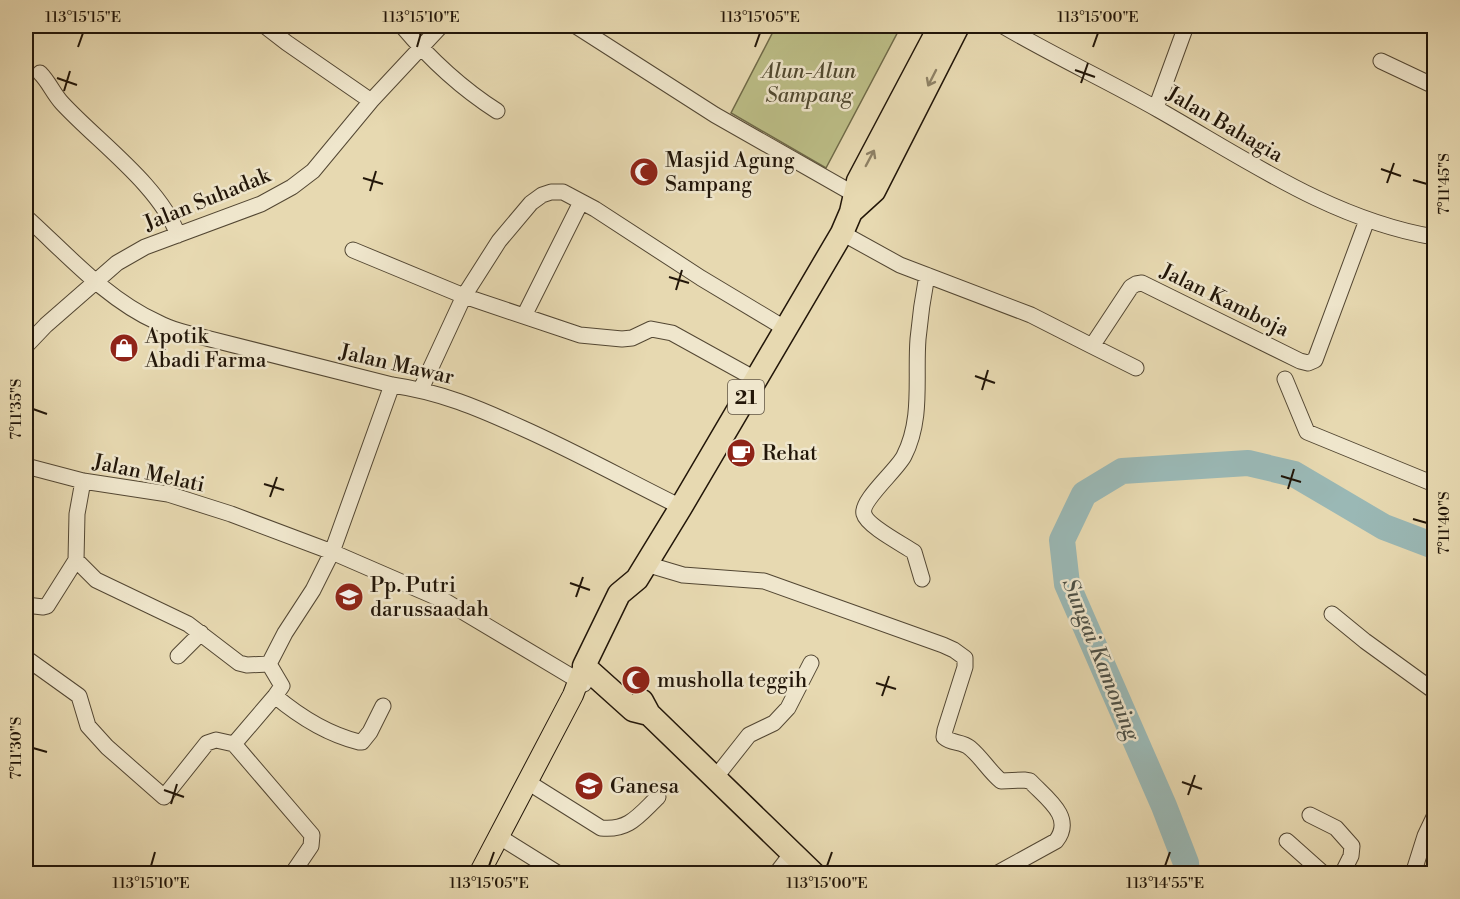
<svg xmlns="http://www.w3.org/2000/svg" width="1460" height="899" viewBox="0 0 1460 899" font-family="'Libre Bodoni',serif">
<style>
.green{fill:#bcbe87;stroke:#6f6a48;stroke-width:1.5}
.lines{fill:none;stroke-linecap:round;stroke-linejoin:round}
.river{stroke:#9ab8b5;stroke-width:26}
.minor-casing{stroke:#534733;stroke-width:17}
.major-casing{stroke:#221609;stroke-width:22}
.highway-casing{stroke:#221609;stroke-width:25}
.minor{stroke:#efe6cc;stroke-width:15}
.major{stroke:#e7d9b1;stroke-width:20}
.highway{stroke:#e7d9b1;stroke-width:22}
.oneway{stroke:#8e8165}
.ticks{fill:none;stroke:#221609;stroke-width:2}
.labels{text-anchor:middle;stroke-width:5;stroke-linejoin:round;paint-order:stroke}
.shield{fill:#efe6cc;stroke:#605444;stroke-width:1.5}
.shield-label{font-size:20px;font-weight:bold;fill:#221609}
.park-label{font-size:21px;font-style:italic;fill:#50482f;stroke:#efe6cc}
.street-label{font-size:21px;fill:#221609;stroke:#efe6cc}
.poi-label{font-size:21px;fill:#221609;stroke:#efe6cc;text-anchor:start}
.water-label{font-size:22px;font-style:italic;fill:#4c4f45;stroke:#efe6cc}
.neatline{fill:none;stroke:#221609;stroke-width:2}
.ticks-label{font-size:15px;text-anchor:middle;fill:#221609}
</style>
<rect width="100%" height="100%" fill="#e7d9b1"/>
<filter id="stains"><feTurbulence type="fractalNoise" baseFrequency=".00333" numOctaves="4"/><feColorMatrix values="0 0 0 0 .2 0 0 0 0 .09 0 0 0 0 .02 0 0 0 .5 -.17"/></filter>
<radialGradient id="worn" r=".72"><stop offset=".6" stop-color="#630" stop-opacity="0"/><stop offset="1" stop-color="#630" stop-opacity=".3"/></radialGradient>
<path class="green" d="M776 26H901L826 168 731 113Z"/>
<g class="lines">
<path class="river" d="M1187 874 1186 863 1164 806 1067 584 1062 540 1084 494 1122 471 1248 463 1294 474 1384 527 1434 546"/>
<g class="minor-casing">
<path id="minor" d="M265 26 287 43 371 101
M402 26C429 58 461 88 497 111
M576 26 715 115 861 198
M1003 26C1054 56 1108 81 1159 110 1247 160 1333 220 1434 237
M1381 61 1434 86
M40 73C49 82 53 93 62 103 98 142 159 185 178 235
M1156 108 1186 26
M26 217C67 254 106 299 157 322 172 330 189 334 206 338L392 385C441 392 478 408 522 428 576 452 628 481 681 507
M842 233 900 265 1031 315 1092 346 1131 287 1136 284 1142 283 1300 361 1308 363 1315 360 1367 220
M353 250 464 296 580 335 622 339 632 338 651 329 672 333 757 380
M524 316 581 202
M26 346 46 325 117 263 145 247 261 204 292 187 313 171 371 101 441 26
M1092 346 1136 368
M1285 379 1307 432 1434 484
M421 389 464 296 499 241 531 203 542 195 551 192H563L595 209 701 278 786 329
M26 466 83 481 168 494 231 514 332 552 445 601 584 684
M83 481 77 514 76 560 96 580 188 624 239 663 247 665 269 664
M646 564 683 575 764 581 943 645 954 650 965 658V667L945 730 944 737C952 744 962 741 970 748 982 758 989 771 1001 781L1024 780 1030 781C1046 798 1075 817 1056 841L996 874
M922 579 914 552C904 545 867 526 864 514 860 501 897 470 904 456 923 419 915 378 918 339 920 317 923 296 927 275
M26 605 43 607 47 606 76 560
M1332 614 1365 641 1434 691
M178 656 201 633
M26 658 79 696 88 726 107 747 164 797 207 743 216 740 234 744 275 696 282 686 269 664
M269 664 285 633 313 590 332 552 392 385
M275 696C300 717 327 734 359 742H362L370 732 383 706
M234 744 312 835 311 846 292 874
M715 778 749 735 774 723 788 708 811 663
M526 781 601 828C629 831 639 815 658 797
M1310 815 1336 828 1352 846 1351 856 1342 874
M498 836 559 874
M1287 841 1324 874
M776 874 792 853
M1413 874 1425 836 1434 817"/>
</g>
<g class="major-casing">
<path id="major" d="M479 874 573 695 584 666"/>
</g>
<g class="highway-casing">
<path id="highway" d="M851 212 874 191 958 26
M642 701 649 714 814 874
M649 714 633 710 584 666 619 594 637 579 681 507 842 233 851 212 858 181 940 26"/>
</g>
<use href="#minor" class="minor"/>
<use href="#major" class="major"/>
<use href="#highway" class="highway"/>
</g>
<defs><path id="oneway-shaft" d="M-6 0H5M1.5-3L5.5 0L1.5 3" fill="none" stroke-width="1.6" stroke-linecap="round" stroke-linejoin="round" transform="scale(1.5)"/></defs>
<g class="oneway">
<use href="#oneway-shaft" transform="translate(932 78) rotate(117)"/>
<use href="#oneway-shaft" transform="translate(870 158) rotate(-62)"/>
</g>
<path class="ticks" d="M78 47 83 33M417 47 421 33M755 47 760 33M1093 47 1098 33M1075 70 1095 77M57 78 77 85M1081 83 1088 63M64 91 70 71M1381 169 1401 176M363 178 383 184M1413 180 1427 184M1387 183 1394 163M370 191 376 171M669 277 689 283M676 290 682 270M975 376 995 383M982 390 988 370M33 409 47 414M1281 476 1301 482M264 484 284 490M1288 489 1294 469M270 497 277 477M1413 519 1427 523M570 583 590 590M576 597 583 577M876 683 896 689M882 696 889 676M33 748 47 752M1182 782 1202 789M164 790 184 797M1188 795 1195 775M171 804 177 784M151 866 155 852M489 866 494 852M827 866 832 852M1165 866 1170 852"/>
<defs>
<g id="mosque-disc" transform="scale(1.5)"><circle r="9.5" fill="#8f2418" stroke="#efe6cc"/><path d="M3.5-4.9A6 6 0 1 0 3.5 4.9A5 5 0 1 1 3.5-4.9Z" fill="#fff"/></g>
<g id="shop-disc" transform="scale(1.5)"><circle r="9.5" fill="#8f2418" stroke="#efe6cc"/><path d="M-5-2.5h2.3a2.7 3.5 0 0 1 5.4 0H5L5.5 6h-11ZM-1.5-2.5h3a1.5 2.3 0 0 0-3 0Z" fill="#fff"/></g>
<g id="cafe-disc" transform="scale(1.5)"><circle r="9.5" fill="#8f2418" stroke="#efe6cc"/><path d="M-5.5-4.5H6V0H3Q3 3.5 0 3.5H-2.5Q-5.5 3.5-5.5 0ZM3-3.2v2h1.7v-2ZM-6 4.5H4V6H-6Z" fill="#fff"/></g>
<g id="school-disc" transform="scale(1.5)"><circle r="9.5" fill="#8f2418" stroke="#efe6cc"/><path d="M0-5L7-2L0 1L-7-2ZM-4 1L0 2.5L4 1V4Q0 6-4 4Z" fill="#fff"/></g>
</defs>
<g fill-rule="evenodd">
<use href="#mosque-disc" x="644" y="172"/>
<use href="#shop-disc" x="124" y="348"/>
<use href="#cafe-disc" x="741" y="453"/>
<use href="#school-disc" x="349" y="597"/>
<use href="#mosque-disc" x="636" y="680"/>
<use href="#school-disc" x="589" y="786"/>
</g>
<g class="labels">
<rect class="shield" x="728" y="380" width="36" height="34" rx="4.5"/>
<g class="shield-label">
<text x="746" y="404">21</text>
</g>
<g class="park-label">
<text x="809" y="78">Alun-Alun<tspan x="809" dy="24">Sampang</tspan></text>
</g>
<g class="street-label">
<text transform="translate(1225 124) rotate(30)" y="7">Jalan Bahagia</text>
<text transform="translate(207 199) rotate(-22)" y="7">Jalan Suhadak</text>
<text transform="translate(1225 300) rotate(26)" y="7">Jalan Kamboja</text>
<text transform="translate(397 364) rotate(13)" y="7">Jalan Mawar</text>
<text transform="translate(149 473) rotate(12)" y="7">Jalan Melati</text>
</g>
<g class="poi-label">
<text x="665" y="167">Masjid Agung<tspan x="665" dy="24">Sampang</tspan></text>
<text x="145" y="343">Apotik<tspan x="145" dy="24">Abadi Farma</tspan></text>
<text x="762" y="460">Rehat</text>
<text x="370" y="592">Pp. Putri<tspan x="370" dy="24">darussaadah</tspan></text>
<text x="657" y="687">musholla teggih</text>
<text x="610" y="793">Ganesa</text>
</g>
<g class="water-label">
<text transform="translate(1102 659) rotate(68)" y="8">Sungai Kamoning</text>
</g>
</g>
<rect width="1460" height="899" fill="none" stroke="#e7d9b1" stroke-width="66"/>
<rect x="33" y="33" width="1394" height="833" class="neatline"/>
<g class="ticks-label">
<text x="83" y="22">113°15'15"E</text>
<text x="421" y="22">113°15'10"E</text>
<text x="760" y="22">113°15'05"E</text>
<text x="1098" y="22">113°15'00"E</text>
<text transform="translate(1444 184) rotate(-90)" y="5">7°11'45"S</text>
<text transform="translate(16 409) rotate(-90)" y="5">7°11'35"S</text>
<text transform="translate(1444 523) rotate(-90)" y="5">7°11'40"S</text>
<text transform="translate(16 748) rotate(-90)" y="5">7°11'30"S</text>
<text x="151" y="888">113°15'10"E</text>
<text x="489" y="888">113°15'05"E</text>
<text x="827" y="888">113°15'00"E</text>
<text x="1165" y="888">113°14'55"E</text>
</g>
<rect width="100%" height="100%" filter="url(#stains)"/>
<rect width="100%" height="100%" fill="url(#worn)"/>
</svg>
